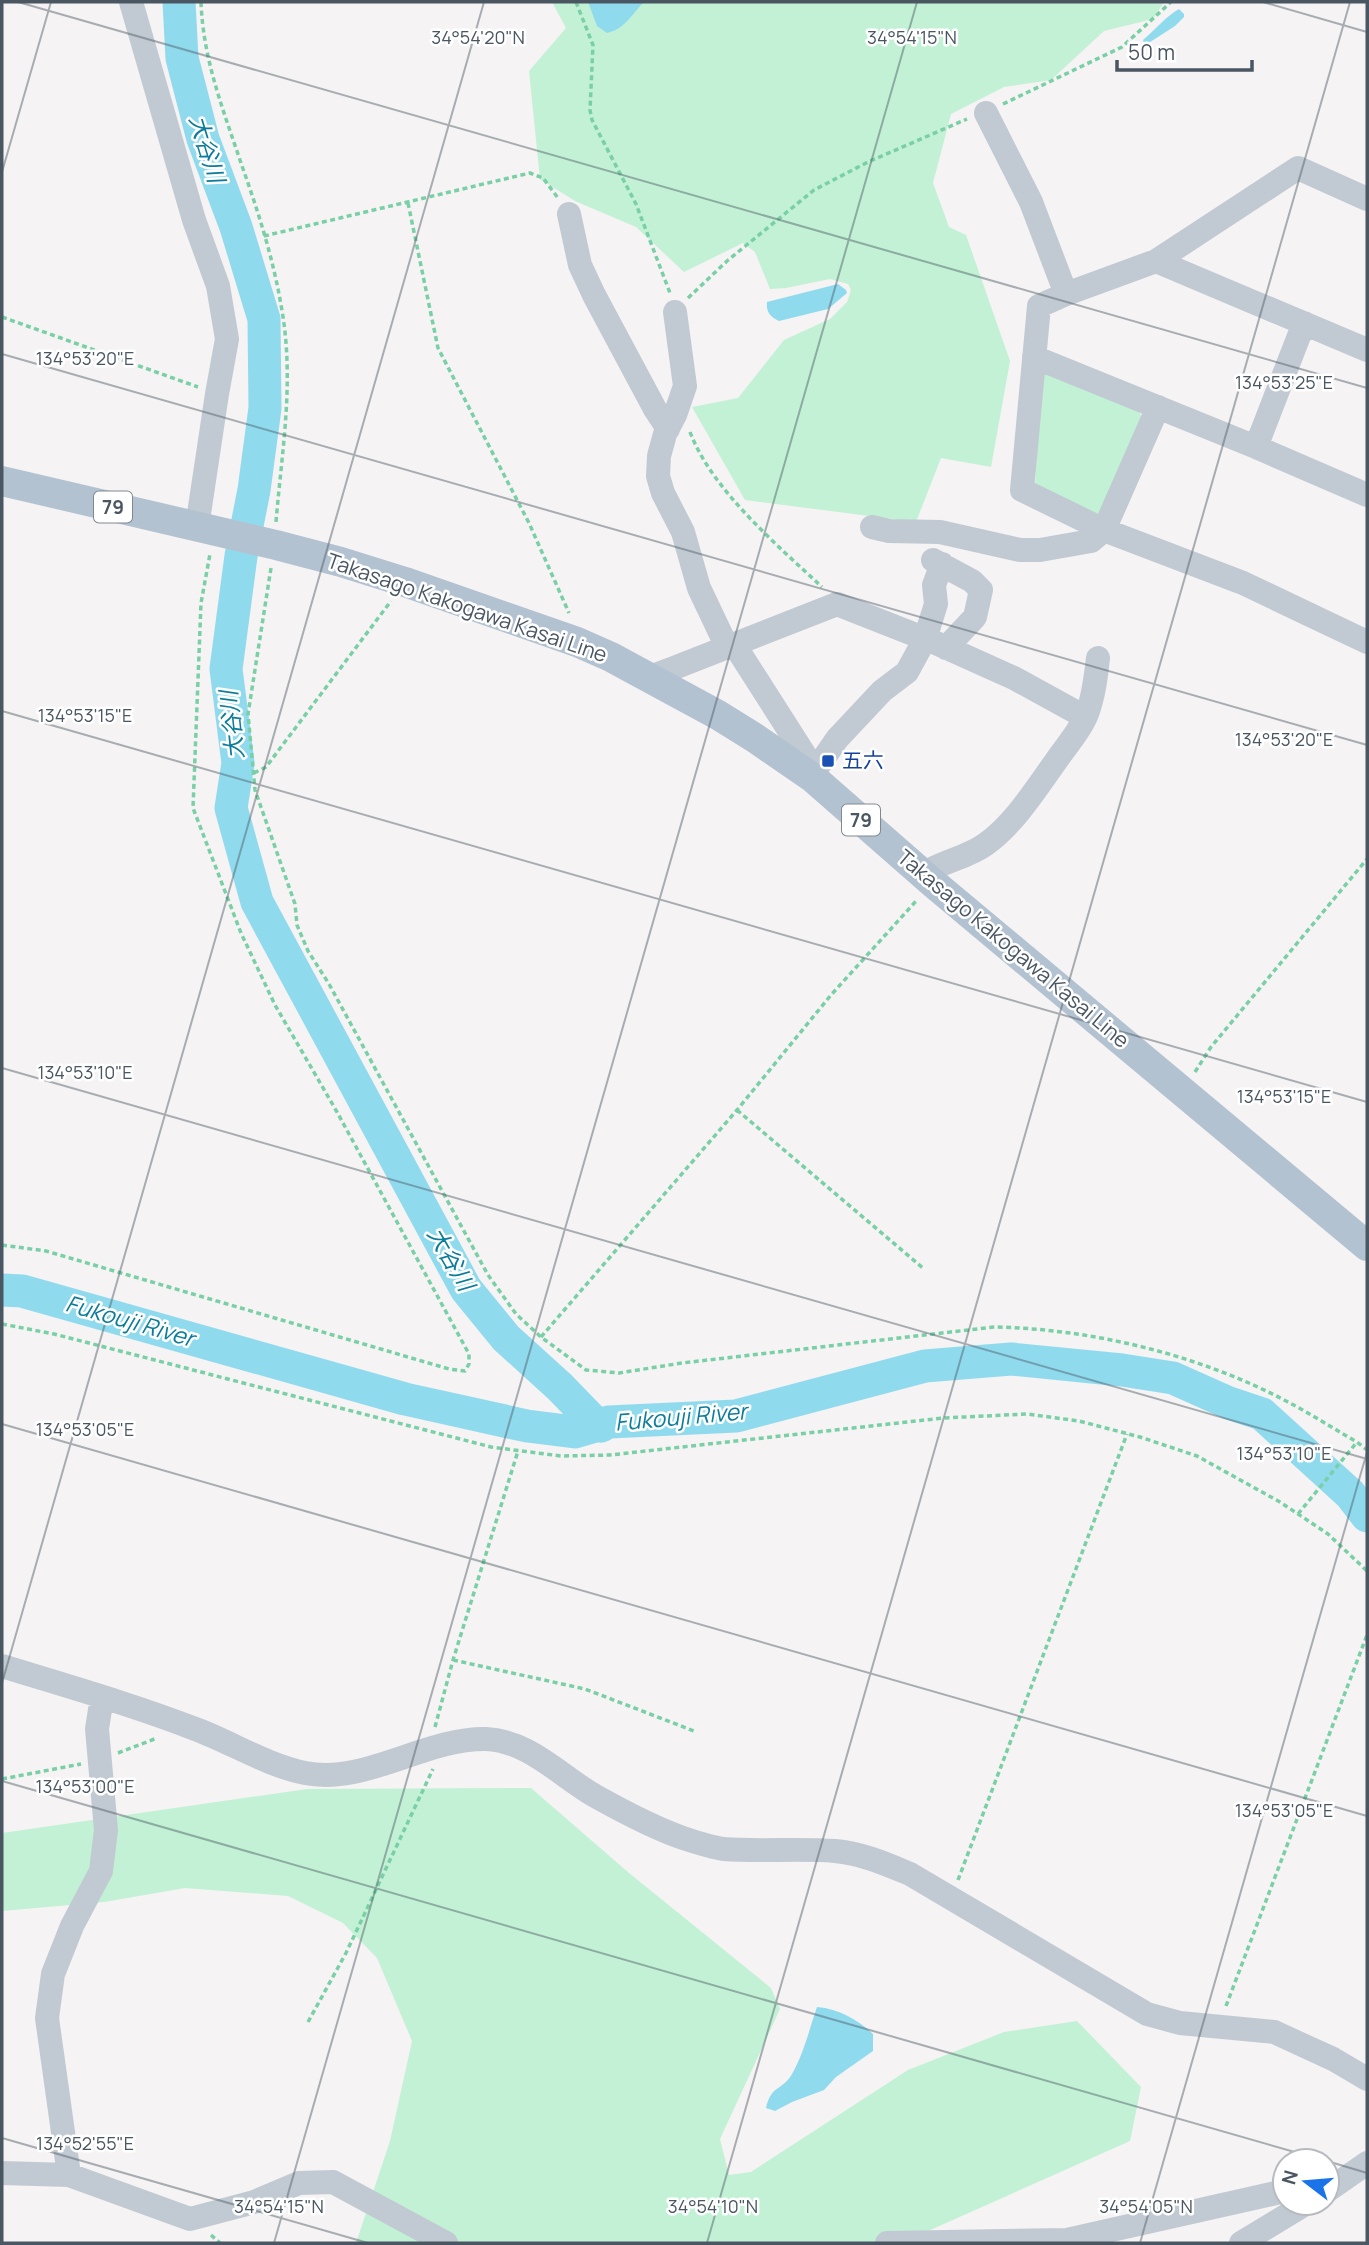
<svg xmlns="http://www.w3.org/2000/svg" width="1369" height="2245" viewBox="0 0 1369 2245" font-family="Manrope,'Noto Sans JP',sans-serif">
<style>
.green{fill:#c3f1d5}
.water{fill:#90daee}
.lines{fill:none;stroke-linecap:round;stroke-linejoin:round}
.river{stroke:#90daee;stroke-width:33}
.path{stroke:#7ad0a6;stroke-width:3.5;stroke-dasharray:5 3.5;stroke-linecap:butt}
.minor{stroke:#c1cad2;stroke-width:24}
.major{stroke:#b3c2d1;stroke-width:30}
.ticks{fill:none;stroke:#4a5661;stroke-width:2;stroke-opacity:0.45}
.transit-dot{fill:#1a4fb4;stroke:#fff;stroke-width:2.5}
.labels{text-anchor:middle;stroke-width:5;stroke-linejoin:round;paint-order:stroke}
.shield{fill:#fff;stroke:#808990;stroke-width:2}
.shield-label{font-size:19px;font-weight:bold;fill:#4a5661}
.street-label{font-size:21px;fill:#4a5661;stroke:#fff}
.transit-label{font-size:21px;fill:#164399;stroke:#fff;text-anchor:start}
.water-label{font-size:23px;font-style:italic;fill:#0c7c9b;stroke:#fff}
.ticks-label{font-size:18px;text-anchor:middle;fill:#4a5661;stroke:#fff;stroke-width:5;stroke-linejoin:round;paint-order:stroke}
</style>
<rect width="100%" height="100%" fill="#f5f3f3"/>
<path class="green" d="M552 2H1164L1153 19 1104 31 1051 80 1004 87 951 114 933 183 949 227 966 235 1010 361 991 467 941 458 916 522 745 500 692 407 738 398 784 340 830 319 847 302 851 290 848 284 830 279 786 288 770 289 755 252 743 243 684 272 636 227 575 201 540 179 529 71 566 28Z
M1052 371 1138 408 1142 418 1107 512 1093 514 1035 487 1041 376Z
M531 1788 629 1873 771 1988 780 2009 720 2139 729 2175 751 2172 908 2070 1004 2032 1077 2021 1141 2087 1130 2141 901 2243H356L390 2141 412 2041 377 1958 343 1923 288 1896 185 1888 104 1902 2 1911V1833L307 1789Z"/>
<path class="water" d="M588 2H644C632 14 625 29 607 33L597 26Z
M1179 9 1184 14V17L1175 26 1147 44 1144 43 1143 40C1155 30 1166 16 1179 9Z
M838 284 846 290 847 293 828 309 779 321C770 317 766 312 767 302Z
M817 2007C839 2009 857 2019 873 2034V2051L836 2077 824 2090 792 2102 775 2111 766 2108C771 2085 782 2091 792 2074 804 2053 809 2030 817 2007Z"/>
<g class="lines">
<path class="river" d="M179 2 182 58 203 139 236 227 264 319 265 408 254 490 241 556 226 669 238 763 231 808 257 902 466 1289 506 1338 560 1387 590 1418 601 1426 609 1422
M2 1290 22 1291 405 1399 527 1426 575 1432 609 1422 736 1416 925 1366 1011 1359 1122 1370 1173 1378 1229 1403 1262 1414 1350 1494 1367 1516"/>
<path class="path" d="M201 2C203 60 224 112 242 166 258 211 273 258 281 305 295 379 282 449 276 522
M576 2 593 45 590 110 592 120 636 204 670 293
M1003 104 1122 47 1171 2
M408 203 438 348 529 523 569 613
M264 236 530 173 543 178 558 198
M688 298 727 261 814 190 868 162 967 119
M2 317 198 387
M690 432C712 490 777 545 822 587
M271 568 248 714 255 790 295 904 297 925 308 951 329 984 488 1275 516 1314 541 1337 586 1370 619 1373 682 1363 994 1327C1093 1329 1200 1355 1288 1402 1311 1414 1334 1429 1357 1442L1367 1450
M254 773 266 767 391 601
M1195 1072 1211 1047 1367 859
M737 1110 924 1269
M2 1245 46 1251 449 1369 465 1371 469 1364V1354L337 1112 275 1005 241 933 193 808 201 603 210 554
M2 1324 54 1334 491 1447 561 1456 610 1455 943 1418 1027 1414 1079 1421 1140 1437 1197 1456 1280 1502 1328 1534 1367 1571
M541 1337 737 1110 831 995 917 900
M1298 1514 1357 1442
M453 1660 585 1689 694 1731
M435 1727 453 1660 518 1451
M118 1753 157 1738
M2 1779 81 1764
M958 1880 1127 1434
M1226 2006 1367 1635
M308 2022 346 1953 433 1769
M211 2235 220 2243"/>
<path class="minor" d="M131 2 194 220 218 286 227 339 217 394 197 527
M986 113 1031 202 1066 294
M1367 199 1298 168 1156 261 1066 294 1039 306 1022 490 1104 530 1243 583 1367 642
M569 214 580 265 594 295 655 409 668 429
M1156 261 1367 350
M675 312 685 386 675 415 665 434 659 456 658 476 663 493 683 532 699 588 727 647
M1034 357 1256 447 1367 495
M1256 447 1304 323
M872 527 889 531 940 532 1020 550H1040L1091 541 1104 530 1158 407
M933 560 972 581 981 590 975 617 946 648
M734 644 815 771
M652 679 658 674 674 668 837 604 936 643 1014 678 1085 717
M813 778 815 771 837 739 882 691 907 672 925 639 936 604 934 585 942 564
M923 874C943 861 967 858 986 844 1014 824 1036 789 1056 761 1067 745 1081 730 1088 711 1094 694 1096 676 1098 658
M2 1666C67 1686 134 1705 198 1730 232 1743 269 1766 305 1773 365 1785 425 1738 486 1739 530 1741 561 1777 597 1797 624 1812 654 1828 683 1838 695 1842 710 1847 724 1849 760 1852 798 1848 835 1851 861 1853 886 1864 910 1874L1147 2014 1180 2023 1274 2032 1333 2059 1367 2079
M2 2173 69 2175 190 2219 254 2202 299 2183 333 2182 446 2243
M69 2175 47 2018 53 1974 72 1926 101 1871 106 1830 97 1729 102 1697
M1327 2191 1367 2163
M887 2243 1067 2240 1285 2191
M1241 2243 1307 2203"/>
<path class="major" d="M2 481 276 545 341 562 405 582 577 642 611 657 718 715 755 738 813 778 933 883 1367 1246"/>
</g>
<path class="ticks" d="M18 2 1367 388M1263 2 1367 32M2 172 51 2M2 354 1367 745M2 711 1367 1102M2 1068 1367 1459M2 1424 1367 1816M2 1683 484 2M2 1781 1326 2161M2 2138 368 2243M1327 2161 1367 2173M274 2243 917 2M707 2243 1350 2M1140 2243 1367 1452"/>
<rect class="transit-dot" x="821" y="754" width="14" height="14" rx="3.5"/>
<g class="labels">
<g class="shield">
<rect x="94" y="491.5" width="38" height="31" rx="5"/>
<rect x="842" y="804.5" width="38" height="31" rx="5"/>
</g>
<g class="shield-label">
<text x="113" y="514">79</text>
<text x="861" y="827">79</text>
</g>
<g class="street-label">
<text transform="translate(467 608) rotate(19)" y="7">Takasago Kakogawa Kasai Line</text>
<text transform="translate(1013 949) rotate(40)" y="7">Takasago Kakogawa Kasai Line</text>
</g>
<g class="transit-label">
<text x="842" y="768">五六</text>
</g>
<g class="water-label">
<text transform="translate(207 149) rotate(73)" y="8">大谷川</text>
<text transform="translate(232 725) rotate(-96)" y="8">大谷川</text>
<text transform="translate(451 1259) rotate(60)" y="8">大谷川</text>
<text transform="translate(130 1321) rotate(16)" y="8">Fukouji River</text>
<text transform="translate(681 1417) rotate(-5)" y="8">Fukouji River</text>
</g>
</g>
<g class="ticks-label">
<text x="478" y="44">34°54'20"N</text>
<text x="912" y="44">34°54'15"N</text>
<text x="85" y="365">134°53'20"E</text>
<text x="1284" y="389">134°53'25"E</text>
<text x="85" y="722">134°53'15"E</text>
<text x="1284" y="746">134°53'20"E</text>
<text x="85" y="1079">134°53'10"E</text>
<text x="1284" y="1103">134°53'15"E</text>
<text x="85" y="1436">134°53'05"E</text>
<text x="1284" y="1460">134°53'10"E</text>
<text x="85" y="1793">134°53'00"E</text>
<text x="1284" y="1817">134°53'05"E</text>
<text x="85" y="2150">134°52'55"E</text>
<text x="279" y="2213">34°54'15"N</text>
<text x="713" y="2213">34°54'10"N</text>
<text x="1146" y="2213">34°54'05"N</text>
</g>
<rect width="1369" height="2245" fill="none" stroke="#4a5661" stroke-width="7"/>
<g transform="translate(1306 2182) rotate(286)"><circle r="33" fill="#ffffff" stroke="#b7bbc0" stroke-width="2"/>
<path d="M0-5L12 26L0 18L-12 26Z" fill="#1a73e8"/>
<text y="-10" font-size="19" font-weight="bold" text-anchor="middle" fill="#4a5661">N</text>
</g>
<path d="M1117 60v10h135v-10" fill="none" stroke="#4a5661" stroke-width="3.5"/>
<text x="1128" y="60" font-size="21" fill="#4a5661" stroke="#ffffff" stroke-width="5" paint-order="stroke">50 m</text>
</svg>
